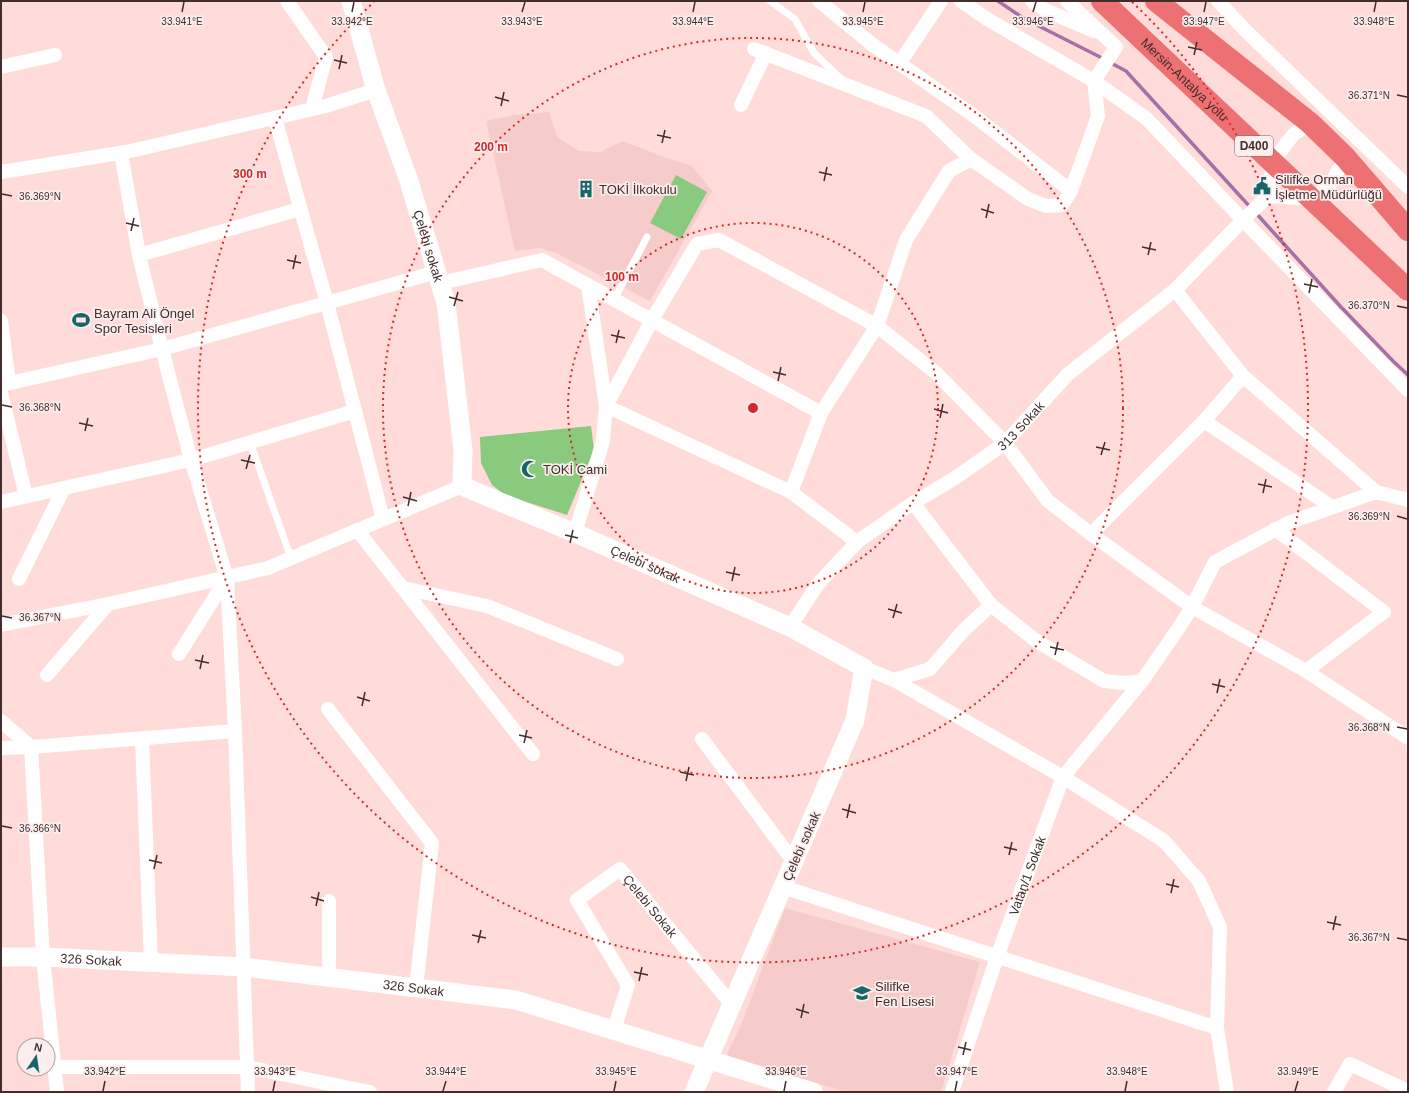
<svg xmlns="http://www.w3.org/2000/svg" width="1409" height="1093" viewBox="0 0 1409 1093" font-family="Helvetica,sans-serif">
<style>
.built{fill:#f5ccca}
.green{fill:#89ca7e}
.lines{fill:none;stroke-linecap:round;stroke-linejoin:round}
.stream{stroke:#a56fa7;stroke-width:3.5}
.lane{stroke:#fff;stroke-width:7}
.street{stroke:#fff;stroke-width:14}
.secondary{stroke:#fff;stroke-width:19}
.highway{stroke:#ed7173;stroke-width:22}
.ticks{fill:none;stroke:#432d2c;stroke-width:1.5}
.ring{fill:none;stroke:#d62828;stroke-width:2;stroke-dasharray:2 4}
.labels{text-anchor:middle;stroke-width:3.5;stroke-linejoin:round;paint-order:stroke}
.shield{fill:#fbeeee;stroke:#7a6766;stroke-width:1}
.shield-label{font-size:12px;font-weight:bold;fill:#432d2c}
.street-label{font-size:13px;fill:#432d2c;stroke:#fbeeee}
.poi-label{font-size:13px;fill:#432d2c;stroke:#fbeeee;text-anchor:start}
.ticks-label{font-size:10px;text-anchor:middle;fill:#432d2c;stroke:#fbeeee;stroke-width:3.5;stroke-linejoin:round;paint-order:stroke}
.centre{fill:#d62828;stroke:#fbeeee;stroke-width:2}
.ring-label{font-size:12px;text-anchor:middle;font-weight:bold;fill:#d62828;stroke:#fbeeee;stroke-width:3.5;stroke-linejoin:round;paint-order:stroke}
</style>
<rect width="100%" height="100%" fill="#ffdbd9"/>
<path class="built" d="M549 112 557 137 579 151 600 152 623 141 661 156 692 166 712 191 650 301 556 253 540 248 515 251 486 121 515 115Z
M785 908 980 962 941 1092H847L731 1058 727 1054 741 1025Z"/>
<path class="green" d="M676 175 707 192 681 239 650 223Z
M591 426 594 450 567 515 505 495 492 485 481 463 480 437Z"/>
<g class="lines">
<path class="stream" d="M998 1 1023 18 1104 59
M1109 62 1126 71 1251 208
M1255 212 1341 307 1393 361 1408 375"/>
<path class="lane" d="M770 1 795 19 814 53 840 78
M614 300 647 237
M250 442 291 558"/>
<g class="street">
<path d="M287 1 326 57 312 109"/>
<path d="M819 1 873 45 973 115 1071 191"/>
<path d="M961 1 987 19 1094 81 1147 119 1243 220 1408 390"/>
<path d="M1032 1 1045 10 1094 31"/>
<path d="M1218 1 1245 30 1408 187"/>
<path d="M754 49 926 116 971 159 1028 199 1046 206 1062 205 1071 191 1098 116 1094 81 1116 47 1067 1"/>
<path d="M899 64 941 1"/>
<path d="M1 67 55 55"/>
<path d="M741 105 766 53"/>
<path d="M275 118 327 303 383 519"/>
<path d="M1 172 126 152 326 106 376 90"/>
<path d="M1268 196C1278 196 1300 199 1309 198 1328 194 1338 172 1345 157"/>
<path d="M139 255 300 209"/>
<path d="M440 283 542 260 821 413"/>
<path d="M1175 290 1243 376 1376 492"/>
<path d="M1 321 9 383"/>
<path d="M1 385 162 349 437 272"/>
<path d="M1 393 26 496"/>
<path d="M1204 421 1332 507"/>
<path d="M791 492 606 406 652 320 697 244 719 240 877 326 936 373 1005 443 1048 501 1091 534 1192 607 1306 671 1408 738"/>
<path d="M1 502 191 460 355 411"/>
<path d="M913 503 991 605 1035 640 1104 681 1123 683 1142 681 1178 629 1192 607 1215 562 1288 523 1376 492 1408 500"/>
<path d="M1275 529 1384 612 1306 671"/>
<path d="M357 530 533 754"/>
<path d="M575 533 603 441 606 406 588 285"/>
<path d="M1091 534 1204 421 1243 376"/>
<path d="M857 542 791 492 821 413 877 326 906 240 949 171 971 159"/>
<path d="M19 579 64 488"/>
<path d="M403 588 487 606 617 659"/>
<path d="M1 625 108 604 268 568 462 486"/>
<path id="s1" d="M790 627 818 584 857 542 913 503 955 478 1005 443 1068 374 1175 290 1243 220 1268 196 1273 164 1282 149 1294 134 1310 123"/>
<path d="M179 654 227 578"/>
<path d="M864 668 894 680 930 669 964 630 991 605"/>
<path d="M47 675 108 604"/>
<path d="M894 680 1063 777 1164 841 1199 881 1220 927 1217 1028"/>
<path d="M328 709 432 843 416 988"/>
<path d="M1 721 31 747"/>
<path d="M235 731 248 1092"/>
<path d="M142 739 151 962"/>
<path d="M702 739 794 862"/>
<path d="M1 748 31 747"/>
<path d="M783 887 1217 1028 1227 1092"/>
<path d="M329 901V977"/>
<path id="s2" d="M614 1030 628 985 577 900 620 869 732 1005"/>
<path d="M54 1067H247L370 1092"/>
<path d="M57 1092 43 957 31 747 235 731 227 578 191 460 162 349 139 255 121 153"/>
<path id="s3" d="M952 1092 997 957 1063 777 1142 681"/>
<path d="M1334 1092 1350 1064 1408 1091"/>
</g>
<g class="secondary">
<path id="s4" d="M351 1 376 90 408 178 446 303 463 450 462 486 575 533 790 627 864 668 855 720 694 1092"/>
<path id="s5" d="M1 957H43L244 967 516 1000 813 1092"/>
</g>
<g class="highway">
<path id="s6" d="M1102 1 1408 290"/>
<path d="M1156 1 1310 123 1345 157 1408 230"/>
</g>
</g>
<path class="ticks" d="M182 12 184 2M352 12 354 2M522 12 525 2M693 12 695 2M863 12 865 2M1033 12 1036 2M1204 12 1206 2M1374 12 1376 2M1188 47 1202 50M1194 55 1197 42M334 60 347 63M339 69 342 55M1397 95 1407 97M495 97 509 101M501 106 504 92M657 135 671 138M662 143 665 130M819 172 832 175M824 181 827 167M2 194 12 196M981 209 994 213M986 218 989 204M126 223 139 226M131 231 134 218M1142 247 1156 250M1148 255 1151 242M287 260 301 263M293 269 296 255M1304 284 1318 287M1309 293 1312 279M449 297 463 301M454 306 458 292M1397 306 1407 308M611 335 625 338M616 343 619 330M773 372 786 375M778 381 781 367M2 405 12 407M934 409 948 413M940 418 943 404M79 423 93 426M85 431 88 418M1096 447 1110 450M1101 455 1105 442M241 460 255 463M246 469 250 455M1258 484 1272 487M1263 493 1266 479M403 497 417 501M408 506 411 492M1397 516 1407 519M565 535 578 538M570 543 573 530M726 572 740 575M732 581 735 567M888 609 902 613M2 616 12 618M893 618 897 604M1050 647 1064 650M1055 655 1058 642M195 660 209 663M200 669 203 655M1212 684 1225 687M1217 693 1220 679M357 697 370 701M362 706 365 692M1397 727 1407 729M519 735 532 738M524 743 527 730M680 772 694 775M686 781 689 767M842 809 856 813M847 818 850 804M2 826 12 828M1004 847 1017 850M1009 855 1012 842M149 860 162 863M154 869 157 855M1166 884 1179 887M1171 893 1174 879M311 897 324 901M316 906 319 892M1327 922 1341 925M1333 930 1336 916M472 935 486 938M1397 938 1407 940M478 943 481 930M634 972 648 975M639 981 642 967M796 1009 809 1013M801 1018 804 1004M958 1047 971 1050M963 1055 966 1042M103 1091 105 1081M273 1091 275 1081M443 1091 446 1081M614 1091 616 1081M784 1091 786 1081M955 1091 957 1081M1125 1091 1127 1081M1295 1091 1298 1081"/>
<g class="ring">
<circle cx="753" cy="408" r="185"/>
<circle cx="753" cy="408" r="370"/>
<path d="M1132 2A555 555 0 1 1 374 2"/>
</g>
<defs>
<g id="civic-bare" transform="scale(1.38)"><path d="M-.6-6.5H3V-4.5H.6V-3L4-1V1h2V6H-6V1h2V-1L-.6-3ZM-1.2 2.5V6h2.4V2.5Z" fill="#17666a" stroke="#fbeeee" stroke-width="2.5" paint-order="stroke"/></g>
<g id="building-bare" transform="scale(1.38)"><path d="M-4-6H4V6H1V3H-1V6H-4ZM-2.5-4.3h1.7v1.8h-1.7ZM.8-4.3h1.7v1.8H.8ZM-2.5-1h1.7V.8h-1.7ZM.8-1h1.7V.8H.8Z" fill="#17666a" stroke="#fbeeee" stroke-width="2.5" paint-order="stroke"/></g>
<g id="stadium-bare" transform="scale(1.38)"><path d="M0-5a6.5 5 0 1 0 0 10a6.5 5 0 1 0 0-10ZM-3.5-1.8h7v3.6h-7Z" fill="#17666a" stroke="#fbeeee" stroke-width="2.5" paint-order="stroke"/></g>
<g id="mosque-bare" transform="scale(1.38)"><path d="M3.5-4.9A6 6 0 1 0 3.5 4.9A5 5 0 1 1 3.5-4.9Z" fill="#17666a" stroke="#fbeeee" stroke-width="2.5" paint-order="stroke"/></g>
<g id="school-bare" transform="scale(1.38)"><path d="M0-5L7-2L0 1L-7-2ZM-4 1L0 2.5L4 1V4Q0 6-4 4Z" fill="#17666a" stroke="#fbeeee" stroke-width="2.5" paint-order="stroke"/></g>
</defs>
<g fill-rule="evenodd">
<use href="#civic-bare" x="1262" y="186"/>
<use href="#building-bare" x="586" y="189"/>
<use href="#stadium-bare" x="81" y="320"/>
<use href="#mosque-bare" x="530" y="469"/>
<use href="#school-bare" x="862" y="993"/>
</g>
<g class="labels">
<rect class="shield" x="1235" y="136" width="38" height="20" rx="3"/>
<g class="shield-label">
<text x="1254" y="150">D400</text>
</g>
<g class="street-label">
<text dy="5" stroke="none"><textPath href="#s6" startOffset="114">Mersin-Antalya yolu</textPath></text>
<text dy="5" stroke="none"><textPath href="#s4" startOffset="257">Çelebi sokak</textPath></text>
<text dy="5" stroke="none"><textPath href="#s1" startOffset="310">313 Sokak</textPath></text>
<text dy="5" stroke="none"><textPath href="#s4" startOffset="700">Çelebi sokak</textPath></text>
<text transform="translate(801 846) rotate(-66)" y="5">Çelebi sokak</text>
<text dy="5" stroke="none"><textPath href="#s3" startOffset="229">Vatan/1 Sokak</textPath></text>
<text dy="5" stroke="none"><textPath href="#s2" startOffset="247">Çelebi Sokak</textPath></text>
<text dy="5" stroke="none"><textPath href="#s5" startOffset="90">326 Sokak</textPath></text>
<text dy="5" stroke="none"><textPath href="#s5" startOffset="414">326 Sokak</textPath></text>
</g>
<g class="poi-label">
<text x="1275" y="184">Silifke Orman<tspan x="1275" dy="15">İşletme Müdürlüğü</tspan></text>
<text x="599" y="194">TOKİ İlkokulu</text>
<text x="94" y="318">Bayram Ali Öngel<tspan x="94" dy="15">Spor Tesisleri</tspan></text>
<text x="543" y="474">TOKİ Cami</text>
<text x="875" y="991">Silifke<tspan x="875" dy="15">Fen Lisesi</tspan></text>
</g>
</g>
<g class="ticks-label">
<text x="182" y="25">33.941°E</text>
<text x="352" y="25">33.942°E</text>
<text x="522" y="25">33.943°E</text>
<text x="693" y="25">33.944°E</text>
<text x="863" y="25">33.945°E</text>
<text x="1033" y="25">33.946°E</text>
<text x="1204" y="25">33.947°E</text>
<text x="1374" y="25">33.948°E</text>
<text x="1369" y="99">36.371°N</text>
<text x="40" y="200">36.369°N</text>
<text x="1369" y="309">36.370°N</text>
<text x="40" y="411">36.368°N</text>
<text x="1369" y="520">36.369°N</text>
<text x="40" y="621">36.367°N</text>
<text x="1369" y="731">36.368°N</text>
<text x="40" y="832">36.366°N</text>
<text x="1369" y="941">36.367°N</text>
<text x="105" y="1075">33.942°E</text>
<text x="275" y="1075">33.943°E</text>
<text x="446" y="1075">33.944°E</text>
<text x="616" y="1075">33.945°E</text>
<text x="786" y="1075">33.946°E</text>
<text x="957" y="1075">33.947°E</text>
<text x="1127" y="1075">33.948°E</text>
<text x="1298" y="1075">33.949°E</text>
</g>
<circle cx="753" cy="408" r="6" class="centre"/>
<g class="ring-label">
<text x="491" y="151">200 m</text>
<text x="250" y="178">300 m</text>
<text x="622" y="281">100 m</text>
</g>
<rect width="1409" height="1093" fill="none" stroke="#432d2c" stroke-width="4"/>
<g transform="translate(36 1057) rotate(13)"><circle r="19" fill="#fbeeee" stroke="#b1a1a0"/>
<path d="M0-3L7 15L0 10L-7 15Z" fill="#17666a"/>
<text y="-6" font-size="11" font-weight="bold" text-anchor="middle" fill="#432d2c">N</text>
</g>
</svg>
